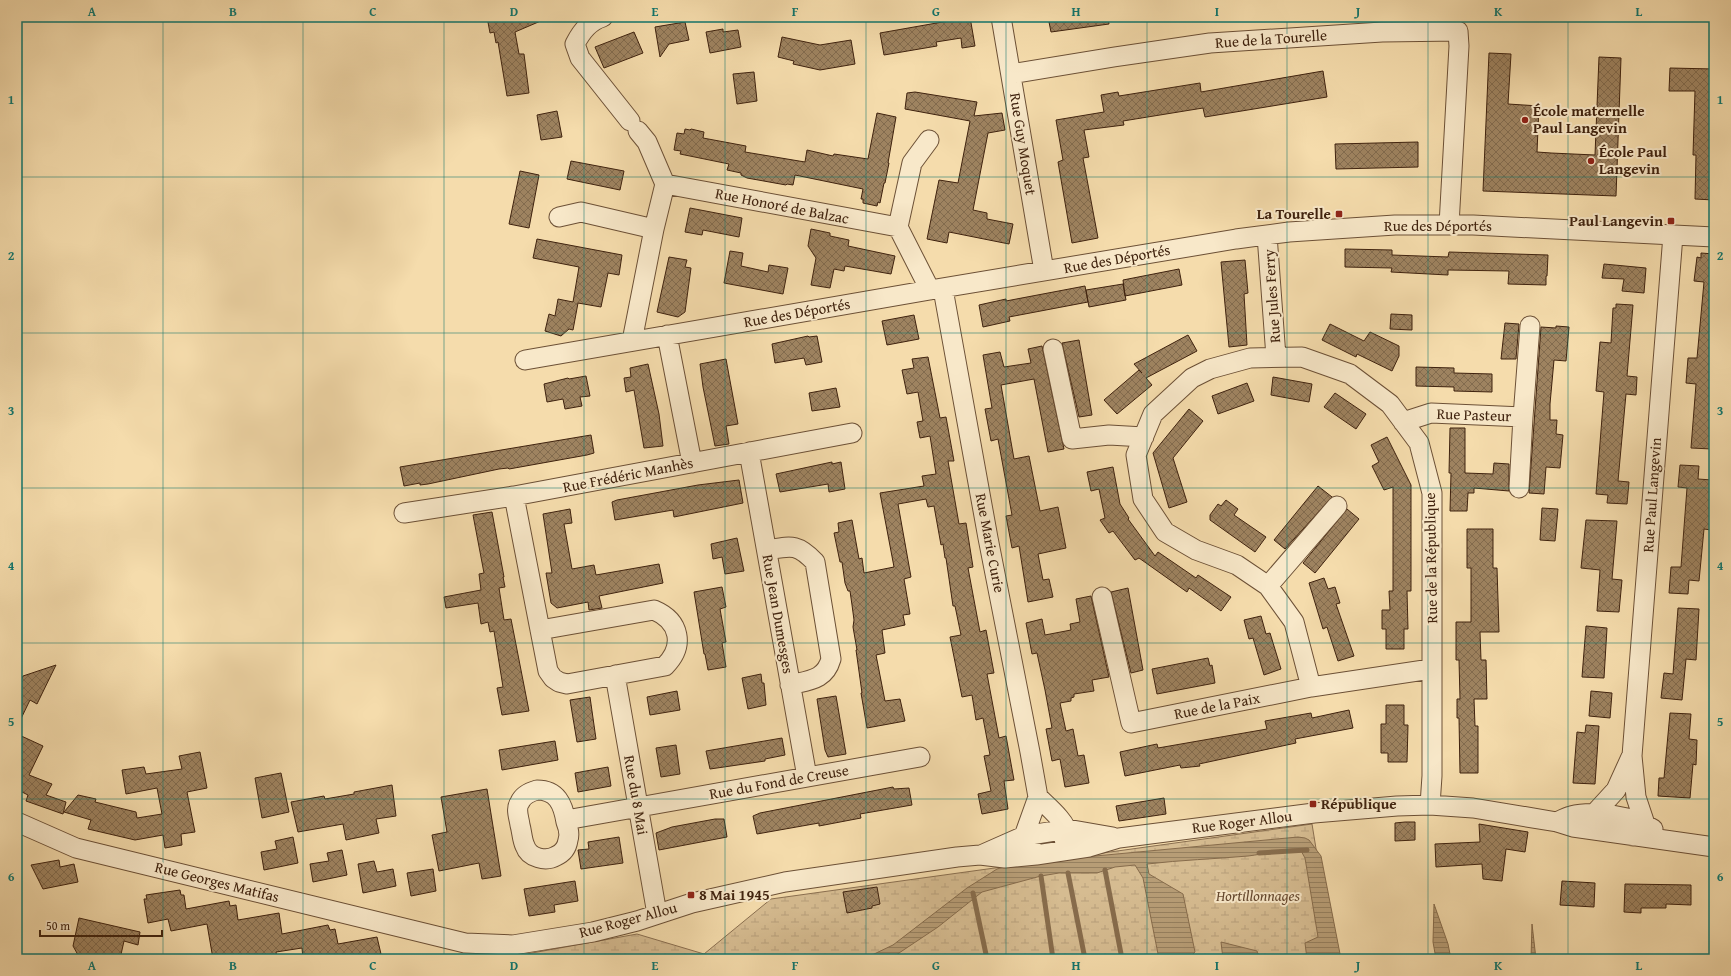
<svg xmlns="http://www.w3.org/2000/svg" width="1731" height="976" viewBox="0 0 1731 976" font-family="'Gentium Book Plus',serif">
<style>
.wetland{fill:url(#wetland-marsh);stroke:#8a6f50}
.water{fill:url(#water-rules);stroke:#876c4c}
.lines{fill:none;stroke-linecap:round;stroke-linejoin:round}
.stream{stroke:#876c4c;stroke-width:5}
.building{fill:url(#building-cross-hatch);stroke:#3f220e}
.minor-casing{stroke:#6c5036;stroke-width:21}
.minor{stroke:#f8e8c9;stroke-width:19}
.grid{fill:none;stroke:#0f766e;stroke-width:1;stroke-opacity:0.55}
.poi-dot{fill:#8f2418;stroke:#f8e8c9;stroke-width:1.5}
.labels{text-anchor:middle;stroke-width:4;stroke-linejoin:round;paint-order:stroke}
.street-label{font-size:15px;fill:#3f220e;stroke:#f8e8c9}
.poi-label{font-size:15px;font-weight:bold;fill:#3f220e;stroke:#f8e8c9;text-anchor:start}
.park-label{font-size:15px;font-style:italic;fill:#65482f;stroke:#f8e8c9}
.neatline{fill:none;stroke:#0f766e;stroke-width:1.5}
.grid-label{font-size:13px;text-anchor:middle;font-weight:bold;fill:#0f766e}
</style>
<defs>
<pattern id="wetland-marsh" width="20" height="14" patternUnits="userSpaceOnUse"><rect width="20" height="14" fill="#d6bc91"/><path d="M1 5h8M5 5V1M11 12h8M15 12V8" fill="none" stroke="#b9a17c"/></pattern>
<pattern id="water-rules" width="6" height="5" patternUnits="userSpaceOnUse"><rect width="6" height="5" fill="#b79d76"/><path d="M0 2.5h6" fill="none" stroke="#96805f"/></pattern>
<pattern id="building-cross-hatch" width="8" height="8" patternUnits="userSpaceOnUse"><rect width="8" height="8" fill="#9e8360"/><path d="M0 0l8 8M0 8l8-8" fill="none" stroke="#826b4e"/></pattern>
</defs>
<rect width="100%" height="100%" fill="#f5dcac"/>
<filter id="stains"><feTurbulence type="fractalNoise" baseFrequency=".005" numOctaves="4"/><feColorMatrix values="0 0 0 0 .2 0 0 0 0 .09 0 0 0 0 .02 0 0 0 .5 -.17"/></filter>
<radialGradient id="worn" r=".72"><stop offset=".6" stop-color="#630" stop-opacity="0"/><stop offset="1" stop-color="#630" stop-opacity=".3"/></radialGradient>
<path class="wetland" d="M1312 824 1334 959H499L637 934 704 954 771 899Z"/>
<path class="water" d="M1298 837 1305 838 1309 840 1321 856 1341 959H1307L1305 943 1318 937 1305 858 1300 849C1282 848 1266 854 1248 856 1214 859 1181 860 1147 864L1149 874 1183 894 1195 952 1189 958 1159 959 1143 878 1135 865 1115 867 1097 873H1059L1041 876 982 892 938 927 890 959H849L872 955 893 945 967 888 997 869 1011 865 1074 858Z
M1434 904 1448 944 1451 959H1436L1433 942Z
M1532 924 1536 959H1531Z
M1221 942 1257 951 1260 959H1223Z"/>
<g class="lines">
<path class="stream" d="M1259 853 1307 850
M1105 870 1122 959
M1068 873 1085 959
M1041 876 1053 959
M973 893 987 959"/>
</g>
<path class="building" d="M487 17H550L515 32 519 54H524L529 93 507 96 498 42 496 43 494 32 490 33Z
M960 17H970L975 46 962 48 961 38 936 42 937 46 884 55 880 33 948 21V19Z
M1048 17H1108L1109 24 1051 32Z
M685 22 689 40 669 44 660 57 655 27Z
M723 29V32L738 30 741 47 710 53 706 32Z
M634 32 643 53 604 68 595 47Z
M782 37 820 45 851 40 855 64 820 70 793 64 794 61 778 57Z
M1489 53 1511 54 1508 104 1539 106 1537 152 1551 153 1595 155 1599 57 1621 58 1616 196 1483 191Z
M1670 68 1714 69V200L1695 199 1696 155H1693L1695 91H1669Z
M1323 71 1327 97 1205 117 1203 108 1123 121 1124 125 1084 130 1089 157 1083 158 1098 238 1072 243 1058 162 1063 160 1056 120 1104 112 1101 95 1118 92 1119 96 1200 83 1201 92Z
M754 72 757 101 737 104 733 74Z
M915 92 977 102 974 116 1002 113 1005 130 988 133 973 210 987 213V219L1013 224 1009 244 949 232 947 243 927 239 939 180 958 183 970 121 905 109 907 93Z
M557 111 562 137 541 140 537 115Z
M877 113 896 117 888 163H889L885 183H884L880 203 878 202 877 206 863 203V199H861L863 189 795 175 793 185 787 184 786 185 747 178 741 175V173L727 170 729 164 680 154 681 151 674 150 677 133 684 134 685 129 690 130 691 129 704 132 703 138 746 146 745 152 805 162 807 150 833 156 834 154 868 159Z
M1418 142V167L1336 169 1335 144Z
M571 161 624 171 620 190 567 179Z
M520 171 539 175 529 228 509 224Z
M690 208 742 218 739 237 703 230 702 235 685 232Z
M811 229 830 233V236L849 240 848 246 895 256 891 274 845 266 844 271 834 269 830 288 811 285 816 258 808 246Z
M537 239 622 255 619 275 608 273 601 307 578 303 573 330 569 329 561 336 545 331 549 314 555 316 558 299 573 302 579 267 533 258Z
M1345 249 1392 250V255L1448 257 1449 252 1548 255 1547 276H1546V285L1508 284 1509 271 1448 270V275L1391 272 1392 268 1345 267Z
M730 251 743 253 741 266 768 272 769 265 788 268 783 294 724 283Z
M1701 253 1714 254V430L1712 449 1691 448 1696 384 1686 383 1688 358H1697L1704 282 1694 281 1697 257 1701 258Z
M669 257 687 260 685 267 691 268 685 312 678 317 657 312Z
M1245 260 1248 293 1244 294 1247 345 1229 347 1221 262Z
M1604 264 1646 268 1644 293 1622 291 1624 279 1602 278Z
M1179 269 1182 285 1125 296 1123 280Z
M1123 284 1126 300 1089 307 1086 290Z
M1085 286 1088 302 1009 317 1010 321 983 327 979 305 1006 299V301Z
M1616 304 1633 305 1627 376 1637 377 1636 395 1626 394 1618 481 1629 482 1627 504 1607 503 1608 495 1596 494 1604 392 1596 391 1600 342 1611 343 1613 308H1616Z
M1391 314 1412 315V330L1390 329Z
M914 315 919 339 887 345 882 321Z
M1505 323 1519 324 1516 359H1501Z
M1330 324 1364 341 1370 332 1399 346V356L1392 371 1357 354 1356 357 1322 340Z
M1556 326 1569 327 1566 361 1554 360 1550 404V420H1557L1556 434 1563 435 1560 468 1546 467 1544 494 1529 493 1541 327 1556 328Z
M1188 335 1197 351 1146 378 1152 385 1117 414 1104 400 1139 370 1142 373 1134 364Z
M808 336 809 337 817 336 822 362 806 365 804 358 775 363 772 344Z
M1079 340 1092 415 1079 417 1062 343Z
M1042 346 1064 449 1048 452 1034 379 1001 385 1014 459 1029 456 1040 511 1058 507 1066 548 1038 554 1043 580 1049 579 1053 597 1028 602 1019 546 1012 548 1006 516 1012 515 998 439 991 441 985 409 992 408 983 355 1000 352 1004 367 1031 363 1028 349Z
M928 357 940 418 946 417 954 461H948L959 524 966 523 973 567 968 568 980 632 986 630 994 673 987 674 999 738 1006 736 1014 780 1004 781 1008 809 982 814 978 794 991 791 984 756 990 755 983 718 976 720 972 695 962 697 950 637 961 635 955 606H953L946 558H945L943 544 941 545 934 506 928 507 926 499 898 504 911 577 904 579 910 614 903 615 905 625 882 630 885 653 876 655 885 701 900 699 905 721 867 728 861 693H862L857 657 856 650H857L853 627 854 620 852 605 850 591H848L845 583 842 562H840L834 533 839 532 838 523 852 520 859 559 862 558 864 573 894 567 880 493 924 486 922 476 936 474 930 436 920 438 917 422 923 421 918 392 907 394 902 370 914 368 912 359Z
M726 359 738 424 726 426 729 444 715 446 703 387 700 364Z
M648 364 659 414 663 446 644 448 634 390 626 392 624 378 631 377 630 368Z
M1416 367 1454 368V373L1492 374V392L1454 391V387L1416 386Z
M586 376 590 396 580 397 582 406 565 409 563 399 547 402 544 384 568 378 569 379Z
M1273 377 1312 384 1309 402 1271 395Z
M1247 383 1254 401 1218 414 1212 396Z
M836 388 840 407 812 411 809 393Z
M1335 393 1366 414 1356 429 1324 407Z
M1189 409 1203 421 1173 458 1187 502 1169 508 1153 453Z
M1450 428H1465V473L1493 474 1494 463 1509 464V491L1474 488V493H1468L1467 511H1450L1451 473H1449Z
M591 435 594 453 587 455 509 469 508 468 499 469 428 484 420 485V483L404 486 400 467Z
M1387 437 1411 485V591H1407L1408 629H1404V649H1386V629H1382V610H1390L1389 591H1393V487L1384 490 1372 466 1379 462 1371 445Z
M832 462V464L841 462 845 489 829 492 828 484 780 492 776 474Z
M1680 465 1699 466 1698 479 1712 480 1711 530 1704 529 1699 581 1689 580 1688 594 1669 593 1671 567H1681L1687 488 1678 487Z
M1113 467 1120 504 1129 518 1128 519 1155 556 1158 552 1196 578 1198 575 1231 597 1221 611 1189 588 1187 592 1139 558 1135 560 1113 531 1109 533 1100 520 1105 518 1099 489 1091 491 1087 472Z
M739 480 743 503 674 517 673 510 615 520 612 502 617 500 698 485Z
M1318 486 1332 497 1285 549 1274 540Z
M1226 500 1238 509 1234 515 1266 537 1255 552 1210 520V515L1218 504 1221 506Z
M1542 508 1558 509 1555 541 1540 540Z
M570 509 572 523 564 524 572 569 594 565 596 575 659 564 663 583 599 596 602 608 589 610 588 602 557 608 551 603 546 573H552L543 514Z
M1347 509 1359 519 1315 573 1303 563Z
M492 512 504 577H503L505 587 499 588 504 620 511 619 529 711 502 715 497 688 503 687 494 631 490 632 488 622 481 624 478 603 446 608 444 597 481 590 479 574 484 573 473 515Z
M1586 520 1617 521 1612 579 1622 580 1619 612 1597 611 1600 570 1581 568Z
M1467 529H1493V568H1497L1499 632H1480L1481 660H1486L1487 699H1474L1475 726H1478V773H1460L1459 718H1457V699H1460L1459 660H1456V622H1471V568H1467Z
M737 538 744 571 725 574 722 557 713 559 711 544Z
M1324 578 1328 589 1335 587 1340 603 1336 604 1354 656 1338 661 1327 627 1323 629 1309 583Z
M722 587 726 607 720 609 726 642 722 643 726 667 708 670 705 654H704L694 592Z
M1128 588 1143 670 1131 673 1111 592Z
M1091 596 1109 677 1092 680 1094 691 1074 694V697L1071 698V701L1060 703 1066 731 1073 729 1078 756 1084 755 1089 783 1065 787 1060 759 1052 761 1046 729 1052 728 1045 690 1037 653 1032 654 1026 623 1042 619 1045 635 1071 630 1070 624 1080 622 1076 599Z
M1678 608 1699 609 1696 660 1686 659 1682 700 1661 698 1664 673 1673 674Z
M1261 616 1266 634 1270 633 1281 669 1264 675 1253 638 1249 639 1244 620Z
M1586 626 1607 628 1604 678 1582 677Z
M1208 658 1210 666 1212 665 1215 683 1157 694 1152 669Z
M56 665 37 704 30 700 17 727V688L23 676Z
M761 674 762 683H764L766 705 748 709 742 678Z
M677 691 680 710 650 715 647 697Z
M1591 691 1612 693 1610 718 1589 716Z
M836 696 846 754 828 757 825 750 817 699Z
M590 697 596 739 577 742 570 700Z
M1386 705H1404V725H1408L1407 762H1388V753H1381V724H1386Z
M1349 710 1353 728 1295 739 1296 743 1199 764 1200 766 1181 768 1180 765 1125 776 1120 752 1157 744 1158 748 1267 729 1265 721 1311 713 1312 718Z
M1670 713 1691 714 1689 739 1697 740 1696 765 1693 764 1690 798 1658 796 1659 778H1664Z
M1586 725 1599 726 1595 784 1573 783 1577 732 1585 733Z
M17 734 43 746 29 775 52 784 46 795 66 802 63 814 26 801 28 795 20 791 17 798Z
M782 738 785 755 765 759V761L710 769 706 751Z
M555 741 558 760 502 770 499 750Z
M676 745 680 774 661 777 656 748Z
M200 752 207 788 187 792 195 832 181 834 182 845 165 848 163 835 135 840 88 829 91 820 64 812 78 795 96 799 95 802 136 812 137 818 162 814 157 788 126 794 122 770 144 767 146 774 182 769 179 756Z
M608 767 611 786 578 792 575 773Z
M281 773 289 812 262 818 255 778Z
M392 785 396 816 376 819 379 833 346 840 343 824 298 832 291 802 324 796 325 799 354 794V792Z
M893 787 894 789 909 788 912 805 860 814 861 818 819 826V823L757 834 753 816 760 813Z
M487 789 501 876 482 879 479 863 439 871 432 835 447 832 441 797Z
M1164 798 1166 814 1119 821 1116 806Z
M715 819H724L727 837 659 850 656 833 672 827Z
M1405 822H1415V840L1395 841V823Z
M1479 824 1528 832 1525 852 1506 849 1502 881 1483 879 1482 864 1436 867 1435 844 1480 842Z
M293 837 298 863 264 870 261 852 277 849 275 841Z
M619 837 623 863 581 869 578 850 589 849 588 842Z
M342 850 347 875 313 882 310 864 329 861 327 853Z
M59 860 60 867 74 864 78 882 43 889 31 865Z
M374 861 377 872 393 869 396 886 363 893 358 864Z
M433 869 436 891 411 896 407 873Z
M575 881 578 901 554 905 555 912 529 916 524 889Z
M1562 881 1595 883 1594 907 1560 905Z
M1625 884 1691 885V905L1666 904V908H1641V913L1624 912Z
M877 887 880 904 872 906V908L847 913 843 892Z
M180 890 181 895H184L186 909 229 901 230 906 236 905 238 920 279 913 282 934 328 925 330 930 335 929 338 944 377 937 381 954 363 957 364 959H303L302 948 276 952 277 959H213L207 924 171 931 168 919 148 923 144 899H147L146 895Z
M79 918 140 932 138 945 124 941 120 959H91L78 955 73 946Z"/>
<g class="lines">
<g class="minor-casing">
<path id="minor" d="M603 17C589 21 581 32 575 44L580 58 630 121
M1001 17 1044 271
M1011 74 1114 57 1210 43 1382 32 1458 31 1459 46 1449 225
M638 131 647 142 665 184
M665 184 898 227 930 290
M559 217 581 212 654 229
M898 227 912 163 929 140
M1267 235 1276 357
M943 289 988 538 1030 752 1038 797 1024 836 1036 855
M667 335 692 463
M632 341 654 229 665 184
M1053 349 1072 439 1109 435 1144 437
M525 360 930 290 1236 239 1289 232 1395 225H1473L1714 237
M1403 422 1431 413 1523 417
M749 452 807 777
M1519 488 1523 417 1530 326
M514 496 548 671 553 678 559 682 567 684 665 666C685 646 680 621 654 610L540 630
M404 513 514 496 852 433
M767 550C791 546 797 543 815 562L831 659C825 680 810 680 790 685
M1268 586 1337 506
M1102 597 1131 723 1311 687 1431 669
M615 675 657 914
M1311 687 1294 622 1268 586 1237 565 1196 550 1165 532 1143 499 1136 455 1153 414 1192 378 1210 369 1250 358 1302 357 1350 374 1390 404 1419 443 1432 493V776L1430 805
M537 790C557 790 563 804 566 822 568 827 570 834 568 840 567 847 563 853 556 856 546 862 529 858 525 846 522 840 522 832 520 825 519 817 515 809 520 802 523 795 530 792 537 790Z
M1038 797C1045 804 1069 824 1067 834 1067 836 1065 838 1064 839
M1594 814 1616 790 1631 757
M566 820 920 757
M17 822 76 848 465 943 513 945 593 932 637 921 692 903 785 882 957 857 980 855 1005 858 1036 855 1089 847 1119 838 1314 813 1397 806 1430 805 1473 808 1557 822 1573 827 1714 847
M1557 822C1561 820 1566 817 1571 816 1594 810 1634 816 1653 829
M1633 836 1645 824 1636 797 1632 756 1673 235
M981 855 1024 836 1067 829 1113 837"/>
</g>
<use href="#minor" class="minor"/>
</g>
<path class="grid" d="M163 17V959M303 17V959M444 17V959M584 17V959M725 17V959M866 17V959M1006 17V959M1147 17V959M1287 17V959M1428 17V959M1568 17V959M17 177H1714M17 333H1714M17 488H1714M17 643H1714M17 799H1714"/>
<g class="poi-dot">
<circle cx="1525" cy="120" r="4"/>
<circle cx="1591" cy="161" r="4"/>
<rect x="1335" y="210" width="8" height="8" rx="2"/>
<rect x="1667" y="217" width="8" height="8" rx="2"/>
<rect x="1309" y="800" width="8" height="8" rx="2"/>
<rect x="687" y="891" width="8" height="8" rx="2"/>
</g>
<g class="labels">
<g class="street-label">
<text transform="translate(1271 39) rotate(-4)" y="5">Rue de la Tourelle</text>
<text transform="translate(1023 144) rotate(81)" y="5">Rue Guy Moquet</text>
<text transform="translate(782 206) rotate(11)" y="5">Rue Honoré de Balzac</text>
<text x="1438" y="231">Rue des Déportés</text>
<text transform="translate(1117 259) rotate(-10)" y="5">Rue des Déportés</text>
<text transform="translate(1272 296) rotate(-94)" y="5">Rue Jules Ferry</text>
<text transform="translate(797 313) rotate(-10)" y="5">Rue des Déportés</text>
<text transform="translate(1474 415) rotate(2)" y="5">Rue Pasteur</text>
<text transform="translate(628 475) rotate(-11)" y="5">Rue Frédéric Manhès</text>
<text transform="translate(1652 495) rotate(-86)" y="5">Rue Paul Langevin</text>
<text transform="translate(990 543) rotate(79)" y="5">Rue Marie Curie</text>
<text transform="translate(1431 558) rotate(-91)" y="5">Rue de la République</text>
<text transform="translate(778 614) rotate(80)" y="5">Rue Jean Dumesges</text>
<text transform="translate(1217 706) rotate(-11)" y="5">Rue de la Paix</text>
<text transform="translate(779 782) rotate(-10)" y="5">Rue du Fond de Creuse</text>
<text transform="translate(636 795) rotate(80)" y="5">Rue du 8 Mai</text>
<text transform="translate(1242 822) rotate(-7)" y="5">Rue Roger Allou</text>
<text transform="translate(217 882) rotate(14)" y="5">Rue Georges Matifas</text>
<text transform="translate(628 920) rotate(-15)" y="5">Rue Roger Allou</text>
</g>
<g class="poi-label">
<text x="1533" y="116">École maternelle<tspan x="1533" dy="17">Paul Langevin</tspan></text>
<text x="1599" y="157">École Paul<tspan x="1599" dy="17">Langevin</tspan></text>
<text x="1331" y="219" text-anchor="end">La Tourelle</text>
<text x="1663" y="226" text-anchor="end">Paul Langevin</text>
<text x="1321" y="809">République</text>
<text x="699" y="900">8 Mai 1945</text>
</g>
<g class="park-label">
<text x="1258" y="901">Hortillonnages</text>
</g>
</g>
<rect width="1731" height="976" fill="none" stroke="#f5dcac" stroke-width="44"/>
<path d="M40 930v6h122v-6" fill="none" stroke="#3f220e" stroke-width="2"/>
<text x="46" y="930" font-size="12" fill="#3f220e" stroke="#f8e8c9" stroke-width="3" paint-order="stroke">50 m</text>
<rect x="22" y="22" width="1687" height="932" class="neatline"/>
<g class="grid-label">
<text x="92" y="16">A</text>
<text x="233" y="16">B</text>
<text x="373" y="16">C</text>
<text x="514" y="16">D</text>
<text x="655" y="16">E</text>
<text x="795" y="16">F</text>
<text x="936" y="16">G</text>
<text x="1076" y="16">H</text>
<text x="1217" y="16">I</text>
<text x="1358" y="16">J</text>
<text x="1498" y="16">K</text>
<text x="1639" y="16">L</text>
<text x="11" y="104">1</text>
<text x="1720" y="104">1</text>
<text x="11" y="260">2</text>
<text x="1720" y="260">2</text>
<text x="11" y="415">3</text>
<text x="1720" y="415">3</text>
<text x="11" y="570">4</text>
<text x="1720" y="570">4</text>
<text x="11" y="726">5</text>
<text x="1720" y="726">5</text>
<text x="11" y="881">6</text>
<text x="1720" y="881">6</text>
<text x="92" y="970">A</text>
<text x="233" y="970">B</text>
<text x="373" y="970">C</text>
<text x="514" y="970">D</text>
<text x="655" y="970">E</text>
<text x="795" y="970">F</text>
<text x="936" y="970">G</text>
<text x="1076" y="970">H</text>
<text x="1217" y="970">I</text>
<text x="1358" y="970">J</text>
<text x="1498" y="970">K</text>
<text x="1639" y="970">L</text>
</g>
<rect width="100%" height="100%" filter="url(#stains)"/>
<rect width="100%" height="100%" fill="url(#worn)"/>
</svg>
